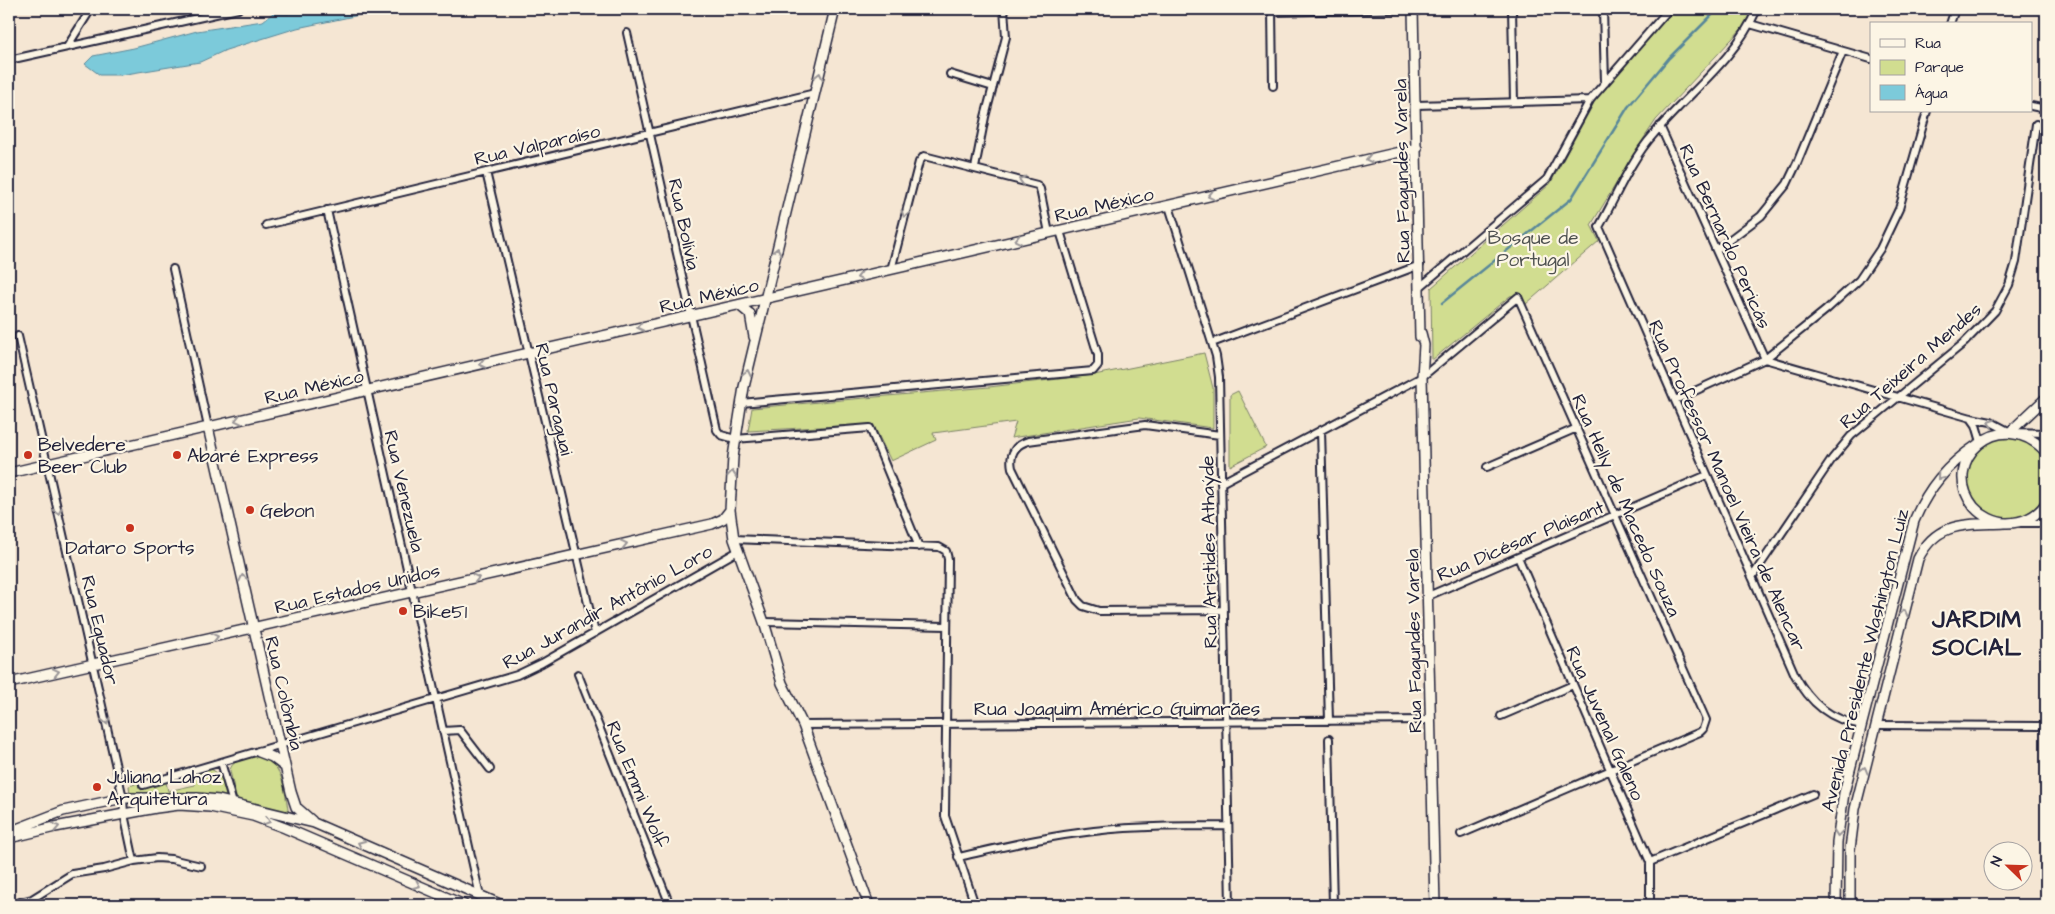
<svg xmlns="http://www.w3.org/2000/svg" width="2055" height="914" viewBox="0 0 2055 914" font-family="'Architects Daughter',sans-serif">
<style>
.green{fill:#d1dd90;stroke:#7a8066}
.water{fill:#7ccada;stroke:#58879a}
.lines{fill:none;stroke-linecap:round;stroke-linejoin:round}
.stream{stroke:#58879a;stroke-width:2.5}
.street-casing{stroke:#22223b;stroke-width:10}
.secondary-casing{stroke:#22223b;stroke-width:12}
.street{stroke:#fcf5e5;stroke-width:6}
.secondary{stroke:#fcf5e5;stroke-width:9}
.oneway{stroke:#9a9698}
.poi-dot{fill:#c8321e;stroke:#fcf5e5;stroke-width:2}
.labels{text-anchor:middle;stroke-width:4.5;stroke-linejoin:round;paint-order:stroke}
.street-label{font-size:19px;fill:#22223b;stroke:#fcf5e5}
.park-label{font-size:19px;fill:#4e5150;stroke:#fcf5e5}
.poi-label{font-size:19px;fill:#22223b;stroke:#fcf5e5;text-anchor:start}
.district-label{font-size:24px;font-weight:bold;letter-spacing:1px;fill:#22223b;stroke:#fcf5e5}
</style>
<rect width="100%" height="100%" fill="#f5e6d3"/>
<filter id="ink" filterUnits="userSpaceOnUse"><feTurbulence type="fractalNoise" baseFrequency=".02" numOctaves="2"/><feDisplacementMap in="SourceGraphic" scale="10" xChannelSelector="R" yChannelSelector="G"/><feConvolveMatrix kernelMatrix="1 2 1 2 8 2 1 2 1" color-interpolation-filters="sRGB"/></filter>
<g filter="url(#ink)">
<path class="green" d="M1674 9H1752L1746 24 1656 120 1642 141 1591 225 1599 241 1526 304 1520 295 1510 296 1432 360 1431 288 1550 184 1596 99Z
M1204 353 1213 388V428L1139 418 1011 438 1016 422 933 433 936 440 891 461 873 424 748 431 752 408 989 387 1094 375Z
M1238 391 1266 447 1230 466V395Z
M1968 478a40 40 0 1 1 80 0a40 40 0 1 1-80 0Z
M254 757C284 757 284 791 289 814L237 801 230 771C231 760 244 759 254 757Z
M211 769 222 776 228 799 186 794H130L129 786 139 783 141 790 166 782 168 791 195 785 193 775Z"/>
<path class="water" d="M295 9H388L297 28 226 50 200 62 120 75H100L85 64 93 56 134 48 197 31 263 21 273 13 288 14Z"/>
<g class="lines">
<path class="stream" d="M1442 303 1571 199 1628 107 1669 58 1718 9"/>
<g class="street-casing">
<path id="street" d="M1272 9 1273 86
M1512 9 1514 102
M1603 9 1605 83
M1757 9C1735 60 1688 93 1653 135 1630 161 1616 197 1599 227L1795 675C1810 703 1830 720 1862 725
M1272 12 1413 9
M1750 24 1871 59
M1950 24 1955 9
M627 33 717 430 721 435 735 439 870 428 919 547
M67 47 91 9
M9 60 238 9
M950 74 993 87
M1416 105 1590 100
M2031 106 2046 109
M1660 126 1765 359 1971 418 1991 422 2010 432 2046 433
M975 168 985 117 1006 37 1004 9
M486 172 595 633
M1169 206 1216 356 1219 377 1230 905
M327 210 480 896
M266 225 815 93
M1716 250 1761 216 1787 184 1797 163 1843 51
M173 269 208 427
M891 270 919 162 924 156 1037 185 1040 189 1049 233
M1420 287 1547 179 1590 100 1669 9
M18 336 123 798 124 814 134 861
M1212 343 1420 265
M1675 400 1765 359 1826 310 1859 280 1880 249 1899 209 1927 111
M741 403 1093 371 1098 365V355L1060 231
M1971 418 1976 425 1981 442
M1321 430 1329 721
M1220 435 1145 425 1028 441C1015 445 1009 454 1012 468L1077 600 1083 606 1099 611 1224 610
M1487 467 1577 428
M1221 483 1422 377 1518 297 1706 720 1703 729 1700 732 1461 834
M2020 523H2046
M734 539 939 547 946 551 948 559 945 816 975 905
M1518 557 1650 862V905
M1752 577 1832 459 1851 436 1964 343 1995 311 2009 285 2016 262 2036 124
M1428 596 1707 475
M764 622 947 626
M578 674 670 905
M1501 716 1573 685
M803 725 1431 720
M1876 725 2046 726
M443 731 460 730 490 769
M1329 739 1333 905
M221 762 234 807
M143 785 517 675 542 663 738 551
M958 857C1003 847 1048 836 1094 831 1138 826 1183 826 1228 826
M1650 862 1813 794
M20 902 32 899 72 874 104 869 134 861 157 858 171 859 201 866"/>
</g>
<g class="secondary-casing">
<path id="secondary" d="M835 9 744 387 733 457 730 510 734 539 764 622 782 683 803 725 869 905
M1413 9 1420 337
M739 305 750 314 754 337
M1421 333 1424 345 1422 377 1435 905
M208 427 291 792 296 807 312 821
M2010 432 2046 398
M2046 452C2001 403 1937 461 1974 507 1982 516 1995 523 2007 523 2023 523 2038 516 2046 503
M9 473 1417 148
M9 683 712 524 723 519 730 510
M259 752 272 757 285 767
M9 832 63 811 123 798H197L219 800 314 823 502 905
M9 838 55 827 156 808 179 805 210 807 253 816 285 828 464 905
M1836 905 1837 842 1844 793 1914 521C1928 488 1947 465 1977 445
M1850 905V849L1855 809 1918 559C1937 520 1968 525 2005 523"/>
</g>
<use href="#street" class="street"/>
<use href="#secondary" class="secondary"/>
</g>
<defs><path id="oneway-chevron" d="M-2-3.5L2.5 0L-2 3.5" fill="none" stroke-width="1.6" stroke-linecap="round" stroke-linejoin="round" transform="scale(1.25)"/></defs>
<g class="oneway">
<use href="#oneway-chevron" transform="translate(819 76) rotate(-77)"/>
<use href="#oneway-chevron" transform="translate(1369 159) rotate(167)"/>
<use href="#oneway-chevron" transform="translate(1022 180) rotate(-165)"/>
<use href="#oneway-chevron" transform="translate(1211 196) rotate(167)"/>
<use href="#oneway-chevron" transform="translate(905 214) rotate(104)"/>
<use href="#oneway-chevron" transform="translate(1018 240) rotate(167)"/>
<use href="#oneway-chevron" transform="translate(777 251) rotate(-77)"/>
<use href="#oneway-chevron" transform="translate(860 277) rotate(167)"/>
<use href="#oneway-chevron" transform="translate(640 327) rotate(167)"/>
<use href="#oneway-chevron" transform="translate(482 364) rotate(167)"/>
<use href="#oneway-chevron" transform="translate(747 373) rotate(-77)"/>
<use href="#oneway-chevron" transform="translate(238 420) rotate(167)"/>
<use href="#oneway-chevron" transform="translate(1991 423) rotate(-160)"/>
<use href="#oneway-chevron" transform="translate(732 474) rotate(-85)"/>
<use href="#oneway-chevron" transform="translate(1940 477) rotate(130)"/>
<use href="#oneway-chevron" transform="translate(58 511) rotate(77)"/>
<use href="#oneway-chevron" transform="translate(624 544) rotate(-13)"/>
<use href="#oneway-chevron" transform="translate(243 578) rotate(-103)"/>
<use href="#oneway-chevron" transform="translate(476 578) rotate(-13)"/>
<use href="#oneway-chevron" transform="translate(1904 613) rotate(-76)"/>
<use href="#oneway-chevron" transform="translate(215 637) rotate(-13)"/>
<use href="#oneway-chevron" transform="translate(56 672) rotate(-13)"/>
<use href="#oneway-chevron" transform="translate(106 721) rotate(77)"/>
<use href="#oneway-chevron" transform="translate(1864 770) rotate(-75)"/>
<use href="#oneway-chevron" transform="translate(267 821) rotate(19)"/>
<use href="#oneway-chevron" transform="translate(56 827) rotate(-11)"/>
<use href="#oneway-chevron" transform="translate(1838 833) rotate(96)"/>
<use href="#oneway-chevron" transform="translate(361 844) rotate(-156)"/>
<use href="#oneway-chevron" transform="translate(417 885) rotate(23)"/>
</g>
</g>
<g class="poi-dot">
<circle cx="28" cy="455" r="5"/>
<circle cx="177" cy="455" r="5"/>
<circle cx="250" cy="510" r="5"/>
<circle cx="130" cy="528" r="5"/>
<circle cx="403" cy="611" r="5"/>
<circle cx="97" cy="787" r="5"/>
</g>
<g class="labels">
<g class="street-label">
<text transform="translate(537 144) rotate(-13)" y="7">Rua Valparaíso</text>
<text transform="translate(1401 171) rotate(-91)" y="7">Rua Fagundes Varela</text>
<text transform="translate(1104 204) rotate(-13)" y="7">Rua México</text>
<text transform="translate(685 224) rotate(78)" y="7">Rua Bolívia</text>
<text transform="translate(1726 236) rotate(66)" y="7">Rua Bernardo Pericás</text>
<text transform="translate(709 295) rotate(-13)" y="7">Rua México</text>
<text transform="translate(1910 365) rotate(-41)" y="7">Rua Teixeira Mendes</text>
<text transform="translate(314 386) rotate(-13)" y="7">Rua México</text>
<text transform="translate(555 399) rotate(77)" y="7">Rua Paraguai</text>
<text transform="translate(1728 485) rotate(66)" y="7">Rua Professor Manoel Vieira de Alencar</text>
<text transform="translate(405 491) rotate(77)" y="7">Rua Venezuela</text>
<text transform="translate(1627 505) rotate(66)" y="7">Rua Helly de Macedo Souza</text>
<text transform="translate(1520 540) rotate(-23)" y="7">Rua Dicésar Plaisant</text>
<text transform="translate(1208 552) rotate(-91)" y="7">Rua Aristides Athaýde</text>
<text transform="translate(357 588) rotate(-13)" y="7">Rua Estados Unidos</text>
<text transform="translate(607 606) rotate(-29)" y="7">Rua Jurandir Antônio Loro</text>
<text transform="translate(101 630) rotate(77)" y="7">Rua Equador</text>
<text transform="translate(1413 641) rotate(-91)" y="7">Rua Fagundes Varela</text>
<text transform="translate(1864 660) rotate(-76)" y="7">Avenida Presidente Washington Luiz</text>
<text transform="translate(285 693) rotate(77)" y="7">Rua Colômbia</text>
<text x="1117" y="715">Rua Joaquim Américo Guimarães</text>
<text transform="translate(1606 723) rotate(66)" y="7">Rua Juvenal Galeno</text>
<text transform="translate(638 784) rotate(68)" y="7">Rua Emmi Wolf</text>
</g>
<g class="park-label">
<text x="1533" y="244">Bosque de<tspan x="1533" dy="22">Portugal</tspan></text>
</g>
<g class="poi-label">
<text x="38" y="451">Belvedere<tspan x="38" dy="22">Beer Club</tspan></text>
<text x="187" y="462">Abaré Express</text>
<text x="260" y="517">Gebon</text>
<text x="130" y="554" text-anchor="middle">Dataro Sports</text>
<text x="413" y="618">Bike51</text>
<text x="107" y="783">Juliana Lahoz<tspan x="107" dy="22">Arquitetura</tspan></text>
</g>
<g class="district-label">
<text x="1977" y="627">JARDIM<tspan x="1977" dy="28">SOCIAL</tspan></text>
</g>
</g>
<rect width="2055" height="914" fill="none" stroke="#fcf5e5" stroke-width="30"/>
<rect x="15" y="15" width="2025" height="884" fill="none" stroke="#22223b" stroke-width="2" filter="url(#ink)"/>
<rect x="1870" y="22" width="162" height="90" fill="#fcf5e5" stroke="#a5a1a1"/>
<rect x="1880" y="39" width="25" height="8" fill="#fcf5e5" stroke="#a5a1a1"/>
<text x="1915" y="48" font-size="15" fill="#22223b">Rua</text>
<rect x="1880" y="60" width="25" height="15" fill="#d1dd90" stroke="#a5a1a1"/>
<text x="1915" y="72" font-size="15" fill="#22223b">Parque</text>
<rect x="1880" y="85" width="25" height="15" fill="#7ccada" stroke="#a5a1a1"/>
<text x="1915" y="98" font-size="15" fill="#22223b">Água</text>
<g transform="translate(2008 866) rotate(293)"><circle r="24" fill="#fcf5e5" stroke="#a5a1a1"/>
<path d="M0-4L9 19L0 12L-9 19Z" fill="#c8321e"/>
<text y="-8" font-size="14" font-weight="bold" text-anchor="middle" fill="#22223b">N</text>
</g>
</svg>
